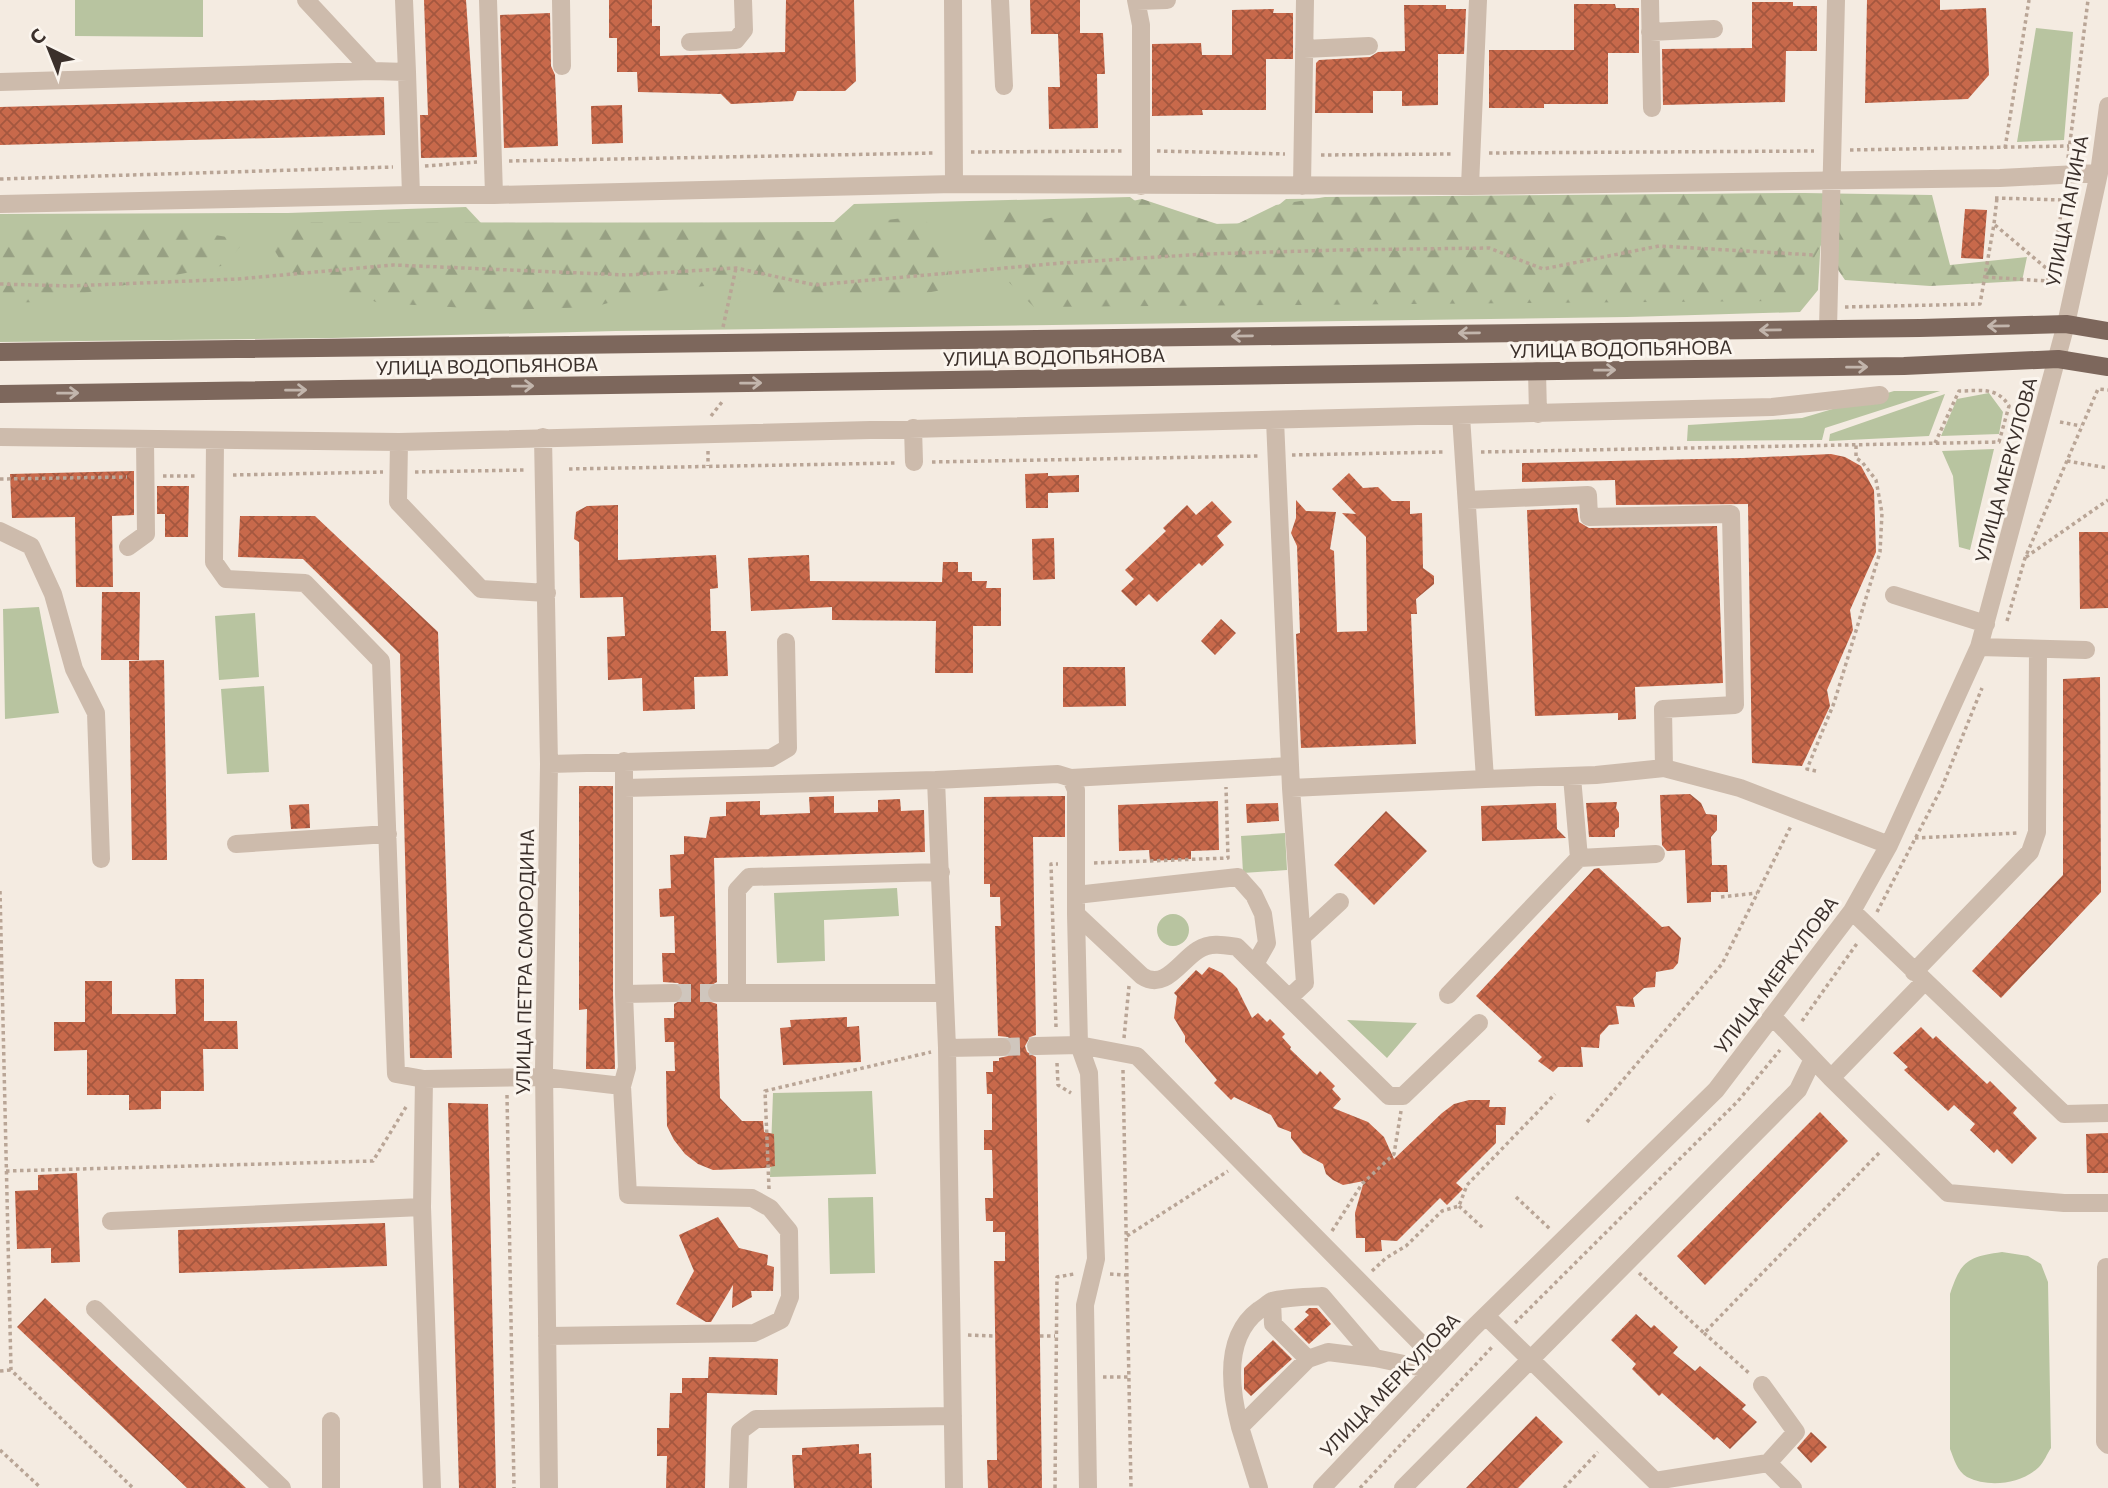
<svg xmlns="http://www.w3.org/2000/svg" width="2108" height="1488" viewBox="0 0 2108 1488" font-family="Commissioner,sans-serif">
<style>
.green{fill:#b8c4a0}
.forest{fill:url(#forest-firs)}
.building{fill:url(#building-cross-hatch)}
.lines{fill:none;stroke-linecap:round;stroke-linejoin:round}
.minor-tunnel{stroke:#cfc6bd;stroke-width:18;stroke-dasharray:18 9;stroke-linecap:butt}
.path{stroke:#b9a596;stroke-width:3.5;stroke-dasharray:3.5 3.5;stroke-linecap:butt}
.minor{stroke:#cdbbac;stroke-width:18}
.major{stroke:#7d675c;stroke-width:18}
.oneway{stroke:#c2b5ac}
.labels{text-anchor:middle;stroke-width:6;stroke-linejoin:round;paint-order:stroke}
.street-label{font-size:19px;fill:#3b302b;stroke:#fbf5ee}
</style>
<defs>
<pattern id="forest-firs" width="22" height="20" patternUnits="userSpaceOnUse" patternTransform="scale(1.75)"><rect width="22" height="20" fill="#b8c4a0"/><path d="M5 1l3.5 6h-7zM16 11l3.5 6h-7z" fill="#97a083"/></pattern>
<pattern id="building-cross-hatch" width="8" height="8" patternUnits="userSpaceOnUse" patternTransform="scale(1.75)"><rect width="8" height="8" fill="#c8694b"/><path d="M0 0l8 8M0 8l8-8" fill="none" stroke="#a4573f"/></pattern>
</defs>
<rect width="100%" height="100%" fill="#f4ebe1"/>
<path class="green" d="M75 0H203V37L75 36Z
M2036 28 2073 32 2064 140 2017 142Z
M1804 193 1816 203 1822 218 1818 290 1800 312 1627 317 616 331 332 338 0 342V214L288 213 466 207 481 223 834 222 854 204 1130 197 1167 225 1257 223 1286 199Z
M1894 391H1940L1825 428 1822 440 1687 441 1688 425 1802 418Z
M1989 393 2003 412 1999 434 1941 436 1957 399Z
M1945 394 1929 436 1829 441 1830 434Z
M1994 449 1970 550 1959 547 1953 476 1942 451Z
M39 607 59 713 5 719 3 609Z
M255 613 259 677 219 680 215 616Z
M264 686 269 772 227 774 221 689Z
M1285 833 1287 870 1243 873 1241 836Z
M897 888 899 916 824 920 825 961 777 963 774 893Z
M1157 930a16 16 0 1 1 32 0a16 16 0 1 1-32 0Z
M1347 1020 1417 1023 1387 1058Z
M872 1091 876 1174 770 1177 773 1093Z
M873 1197 875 1273 830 1274 828 1198Z
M2002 1252 2028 1256 2041 1264 2048 1282 2051 1448C2047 1454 2044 1462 2039 1467 2021 1484 1989 1488 1967 1477 1957 1471 1954 1459 1950 1449V1294C1961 1261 1967 1257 2002 1252Z"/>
<path class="forest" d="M1804 193 1932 195 1950 265 2027 257 2022 281 1930 286 1845 280 1821 245 1790 301 1034 307 966 240 1000 207 1040 220 1142 199 1229 228 1276 205 1325 197Z
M903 218 926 221 949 255 947 289 905 297 786 299 749 281 643 293 594 307 504 310 379 303 287 271 270 243 302 222 713 223 799 231Z
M0 225 161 226 245 240 226 265 39 302 0 303Z"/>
<path class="building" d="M424 0H466L477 157 421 158 420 115H428Z
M609 0H652V26H660V56L785 52 786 0H854L856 81 845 91H797L793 101 731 104 721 94 638 92 637 72H617V38H609Z
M1030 0H1080V33H1103L1105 74H1097L1098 128 1049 129 1048 87H1060L1058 34H1031Z
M1867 0H1940V10L1986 8 1989 75 1968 99 1865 103Z
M1752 2H1793V6H1817V51H1786L1785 102 1663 105 1662 49 1752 48Z
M1574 4H1615L1616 8H1639V53H1608V104H1544V108H1489V50H1574Z
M1404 5H1446V9H1466L1464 54H1438V105L1402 106V91H1373V113H1315L1316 63 1319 60 1370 57 1378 52 1405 51Z
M1274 9 1273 13H1293V59H1266V110H1202L1203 115 1152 116V44L1201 43 1202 55H1232V10Z
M550 13 551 66 555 75 558 146 504 148 500 15Z
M384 97 385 135 0 145V107Z
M622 105 623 143 592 144 591 106Z
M1965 209 1987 210 1983 259 1961 258Z
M1831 454 1845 457 1861 466 1874 490 1876 552 1850 610 1853 630 1827 690 1830 706 1802 766 1752 763 1748 504 1616 505 1615 480 1522 482V463L1743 458Z
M134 471V515L112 516 113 587H76L75 517 12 518 10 474Z
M1048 473V476L1079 475V492L1048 493V508H1026L1025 474Z
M1349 473 1363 488 1378 487 1392 501H1410V514L1422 513 1423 568 1434 576V584L1416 599 1417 614H1411L1416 744 1301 748 1296 634 1300 633 1297 546 1291 533 1296 518V500L1306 511 1336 512 1330 549 1334 551 1337 632 1367 631 1366 537 1342 513 1356 514 1332 489Z
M157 486H189L188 537H165V514H157Z
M1212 501 1232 522 1217 536 1224 545 1202 566 1199 563 1157 602 1149 594 1136 606 1121 591 1134 579 1125 570 1166 531 1163 528 1187 505 1196 515Z
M618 505V560L716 555 718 588 710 589 711 631H726L728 676 694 677 695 709 643 711 642 678 608 680 607 637 625 636 623 597 580 598 579 542 574 539 576 512 587 506Z
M1577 508 1579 522 1589 528 1717 526 1723 683 1635 687 1636 719 1618 720V713L1535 716 1527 510Z
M240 516H315L438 632 452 1058H410L400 654 303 559 238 557Z
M2079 532H2108V608L2080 609Z
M1054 538 1055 579 1033 580 1032 539Z
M809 555 810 581 942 582 943 562H958V572H972V581H987L986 588H1001V626H973V673H935L936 621 832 620V607L751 611 748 558Z
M102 592H140L139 660H101Z
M1221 619 1236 633 1215 655 1201 641Z
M164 660 167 860H132L129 661Z
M1063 667H1125L1126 706 1063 707Z
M2100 677 2101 892 2001 998 1972 971 2063 875V679Z
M579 786H613V994L615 1069H586L587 1009 579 1010Z
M1690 794 1701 803 1706 814 1717 815V830L1711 837 1712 865H1727L1728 892H1711V902L1687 903 1685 850 1667 851 1662 845 1660 795Z
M834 796V813L878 812V800L900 799 901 811 924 810 925 852 714 858 717 982 708 987 706 994 711 1002 717 1004 720 1098 742 1121H763L764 1132 774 1134 775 1166 764 1168 713 1170 698 1164 685 1154 674 1140 667 1126 666 1071H675L674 1042H665L664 1018H674V1004L683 999 684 992 682 987 678 983 663 982 662 953H675L674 916 660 917 659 889 671 888 670 855 684 854V836L706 838 710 817 726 816V802L760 801V815L810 813 809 797Z
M1065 796V837H1033L1036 1035 1030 1037 1025 1046 1027 1052 1036 1057 1042 1488H988L987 1460H997L994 1261H1005V1232H993V1221H986L985 1198H993V1184L992 1150H984V1130H992V1094H987L986 1072H993V1061H999V1058L1008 1056 1013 1047 1012 1042 1008 1037 998 1036 995 926H1001L1000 897H990V884H984V797Z
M1218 801 1219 850 1191 851V859L1150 861 1149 850 1119 851 1118 805Z
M1617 802 1616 808 1619 813V827L1615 830V837H1589L1586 803Z
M1278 803 1279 821 1247 823 1246 804Z
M1556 803 1557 829 1566 838 1482 841 1481 806Z
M309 804 310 828 291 829 289 805Z
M1386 811 1427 851 1374 905 1334 865Z
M1599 868 1662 927 1669 926 1681 938 1678 963 1673 969 1656 972 1655 987 1644 988 1633 998 1635 1007 1616 1006 1619 1024 1609 1025 1600 1035 1599 1048 1581 1047 1583 1067H1558L1553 1072 1538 1061 1542 1057 1476 996 1594 869Z
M1209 967 1222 973 1237 988 1252 1018 1258 1013 1267 1022 1270 1019 1285 1034 1282 1037 1291 1047 1290 1049 1317 1075 1320 1071 1335 1086 1332 1089 1341 1099 1333 1108 1368 1122 1384 1137 1394 1159 1442 1113 1454 1104 1469 1100H1490L1489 1107H1506L1505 1125H1496V1143L1456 1183 1463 1189 1447 1205 1440 1198 1397 1241 1381 1240 1382 1251 1365 1252V1238H1356L1355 1213 1364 1181 1343 1185 1333 1180 1326 1174 1323 1164 1303 1153 1291 1138V1132L1278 1127 1271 1115 1234 1097 1231 1100 1214 1083 1217 1080 1185 1042V1036L1174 1018 1177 996 1174 993 1196 970 1202 975Z
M175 979H204V1021H237L238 1049H203L204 1091H161V1109L129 1110V1095H87V1050L54 1051V1022H85V981H112V1014H176Z
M847 1017V1027L859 1026 861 1062 783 1065 780 1028 791 1027 790 1020Z
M1921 1027 1933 1039 1936 1036 1987 1084 1990 1081 2017 1108 2013 1113 2037 1138 2012 1164 1997 1149 1994 1153 1970 1130 1975 1124 1954 1105 1948 1111 1904 1070 1908 1067 1893 1053Z
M448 1103 488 1104 496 1488H459Z
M1820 1112 1848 1141 1705 1285 1677 1256Z
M2108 1133V1173H2087L2086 1134Z
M77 1173 80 1262 51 1263V1248L17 1249 15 1191 38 1190V1175Z
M718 1217 739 1248 768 1255 767 1265 774 1267 773 1291H751L752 1297 732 1308 733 1285 711 1322H706L676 1304 694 1271 679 1235Z
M385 1223 387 1266 179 1273 178 1230Z
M45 1298 246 1488H187L17 1327Z
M1309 1308H1317L1331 1324 1309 1344 1294 1329 1309 1315 1305 1312Z
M1636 1314 1651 1328 1654 1325 1678 1347 1673 1353 1695 1371 1700 1366 1746 1405 1742 1409 1757 1422 1730 1449 1717 1437 1714 1440 1662 1393 1659 1396 1632 1369 1636 1364 1611 1340Z
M1273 1340 1292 1359 1251 1396 1244 1389V1368Z
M709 1357 778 1359 777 1395 707 1393 705 1488H666L667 1456H657V1428H669L670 1393H682V1378H708Z
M1536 1416 1563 1442 1518 1488H1466Z
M1811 1432 1827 1447 1811 1463 1797 1448Z
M859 1444V1454L871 1453 872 1488H794L792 1455H802V1448Z"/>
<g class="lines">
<path class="minor-tunnel" d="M673 993H717
M1002 1047 1036 1046"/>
<path class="path" d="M2005 148 2029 0
M1850 150 2069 146
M1157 151 1285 154
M971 152 1124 151
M1489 153 1814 151
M1321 155 1453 154
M2068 158 2088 0
M509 161 935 153
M425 166 477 162
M0 179 393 167
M1995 198 2063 200
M1995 225 2052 273
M1985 277 2047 281 2052 273 2064 193
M0 284 69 286 238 279 393 265 627 275 736 268 815 285 1061 263 1206 254 1340 250 1489 248 1543 269 1659 246 1814 255
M1845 307 1980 304 1994 224 1997 198
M723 327 736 268
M711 416 722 402
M2060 422 2081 426
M708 451V466
M1481 452 1999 442 2009 406C1997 386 1979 391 1959 391L1935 443
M1292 455 1445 452
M2067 461 2108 468
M932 462 1260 456
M569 469 896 463
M415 472 526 470
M233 475 383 472
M163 476H197
M0 479 127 477
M2026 557 2108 500
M2007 621 2025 558 2098 389 2108 390
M1816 771 1807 769 1834 703 1880 552 1882 513 1876 480 1862 462 1856 458V445
M1915 838 2018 833
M1094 863 1228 858 1226 787
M0 891 11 1370 133 1488
M1721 897 1757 893
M1877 912 1942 787 1982 688
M1802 1021 1858 942
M1056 1027 1051 864H1058
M1124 1038 1129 986
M1057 1063 1058 1085 1071 1093
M1123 1070 1131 1488
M507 1095 514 1488
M1587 1122 1722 964 1791 826
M6 1171 373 1161 406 1107
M769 1189 765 1091 931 1052
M1516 1197 1550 1229
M1459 1206 1484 1229
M1332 1231 1362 1184 1394 1154 1401 1111
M1127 1236 1228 1171
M1372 1271 1386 1258 1406 1246 1442 1211 1459 1206 1467 1185 1555 1094
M1639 1273 1704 1333 1881 1151
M1110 1274 1126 1275
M1515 1323 1738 1101 1780 1050
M1704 1333 1750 1374
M968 1335 995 1336
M1040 1336H1055
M0 1371 11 1370
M1103 1377H1129
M0 1450 41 1488
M1055 1488 1057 1277 1074 1274
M1360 1488 1493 1346
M1564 1488 1598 1452"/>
<path class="minor" d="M306 0 372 71 407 72 411 195
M404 0 407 72
M488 0 494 195
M561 0 562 66
M953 0 954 184
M1000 0 1004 86
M1136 0 1141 25V186
M1650 0 1652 108
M1137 1 1167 0
M1650 32 1714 29
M690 42 736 40 744 30 743 0
M1304 49 1369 46
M0 82 372 71
M1302 186 1305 0
M1470 186 1478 0
M0 204 411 195H494L954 184 1470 186 2000 178 2099 173
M1828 329 1836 0
M1537 371 1538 414
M1461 416 1485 779 1596 775 1664 768 1740 788 1889 845
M1275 420 1291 788 1305 983 1289 998
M913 428 914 462
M0 437 399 442 1772 407 1880 395
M543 437 549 764 544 1070 549 1488
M215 440 214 562 226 579 305 583 381 661 396 1074 424 1079
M399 442 398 502 481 589 547 593
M1467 500 1588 495 1589 517 1731 514 1735 705 1663 709 1664 768
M0 531 31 546 53 594 74 669 96 713 101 859
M128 547 146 534 145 439
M1894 595 1986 624
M1979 647 2086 650
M549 764 771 758 788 748 786 642
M1071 778 1290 766
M936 780 1058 774 1071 778 1076 790V914L1079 1045 1089 1073 1096 1259 1085 1305 1088 1488
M624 788 936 780 947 1048 954 1488
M1291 788 1485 779
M236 844 388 834
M1579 858 1656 854
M1076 895 1238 877 1254 895 1263 914 1267 943 1255 964
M1852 911 2064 1114 2108 1113
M1076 914 1142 976C1165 991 1180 961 1198 950 1211 942 1224 945 1237 947L1389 1096H1403L1479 1023
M1302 937 1340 902
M1914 972 2030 852 2037 832 2038 650
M717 993H944
M737 993V890L749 877 941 872
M624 994 673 993
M1448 995 1579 858 1572 777
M1772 1016 1831 1078 1948 1193 2064 1203H2108
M1036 1046 1079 1045 1137 1056 1440 1363
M947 1048 1002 1047
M1831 1078 1925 981
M622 1086 627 1068 624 994V761
M111 1221 422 1207
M2106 1267 2105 1442 2108 1445
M1272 1301 1273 1324 1308 1359
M95 1309 282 1488
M1486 1316 1655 1481 1768 1463 1793 1488
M1762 1385 1796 1432 1768 1463
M1240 1427C1230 1389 1223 1337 1259 1310 1263 1308 1268 1303 1272 1301 1285 1297 1308 1297 1322 1296L1375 1358
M331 1488V1421
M432 1488 422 1207 424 1079 544 1077 622 1086 628 1195 752 1198 770 1208 789 1231 790 1297 781 1320 754 1333 547 1336
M738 1488 740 1431 756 1419 953 1416
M1259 1488 1240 1427 1308 1359 1328 1352 1375 1358 1433 1370
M1322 1488 1472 1329 1716 1090 1852 911 1889 845 1979 647 2066 324 2099 173 2108 106
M1403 1488 1798 1090 1813 1059"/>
<path class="major" d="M0 352 1920 328 2066 324 2108 331
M0 394 1904 366 2058 359 2108 367"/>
</g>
<defs><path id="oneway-shaft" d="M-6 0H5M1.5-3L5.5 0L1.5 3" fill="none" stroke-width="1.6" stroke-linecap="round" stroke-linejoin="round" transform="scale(1.75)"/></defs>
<g class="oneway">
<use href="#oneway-shaft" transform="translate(1998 326) rotate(179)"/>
<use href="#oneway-shaft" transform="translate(1770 330) rotate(179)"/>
<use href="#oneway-shaft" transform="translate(1469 333) rotate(179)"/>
<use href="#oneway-shaft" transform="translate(1242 336) rotate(179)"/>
<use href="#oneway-shaft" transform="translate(1857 367) rotate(-1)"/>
<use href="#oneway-shaft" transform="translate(1605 370) rotate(-1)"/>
<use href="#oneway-shaft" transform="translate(751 383) rotate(-1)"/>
<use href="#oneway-shaft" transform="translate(523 386) rotate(-1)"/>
<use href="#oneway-shaft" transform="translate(296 390) rotate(-1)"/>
<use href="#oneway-shaft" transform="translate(68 393) rotate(-1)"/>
</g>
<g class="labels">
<g class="street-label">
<text transform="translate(2067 211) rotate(-79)" y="7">УЛИЦА ПАПИНА</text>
<text transform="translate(1621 349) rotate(-1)" y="7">УЛИЦА ВОДОПЬЯНОВА</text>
<text transform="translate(1054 357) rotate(-1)" y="7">УЛИЦА ВОДОПЬЯНОВА</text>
<text transform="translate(487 366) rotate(-1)" y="7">УЛИЦА ВОДОПЬЯНОВА</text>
<text transform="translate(2006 470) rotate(-75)" y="7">УЛИЦА МЕРКУЛОВА</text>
<text transform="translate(525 962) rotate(-89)" y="7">УЛИЦА ПЕТРА СМОРОДИНА</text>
<text transform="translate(1776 975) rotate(-53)" y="7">УЛИЦА МЕРКУЛОВА</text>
<text transform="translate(1390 1385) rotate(-46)" y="7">УЛИЦА МЕРКУЛОВА</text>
</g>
</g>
<g transform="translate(49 49) rotate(317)" stroke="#fbf5ee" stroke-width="5" paint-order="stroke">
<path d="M0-5L12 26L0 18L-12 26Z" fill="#3b302b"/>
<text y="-10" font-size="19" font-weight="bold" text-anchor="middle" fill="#3b302b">С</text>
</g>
</svg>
